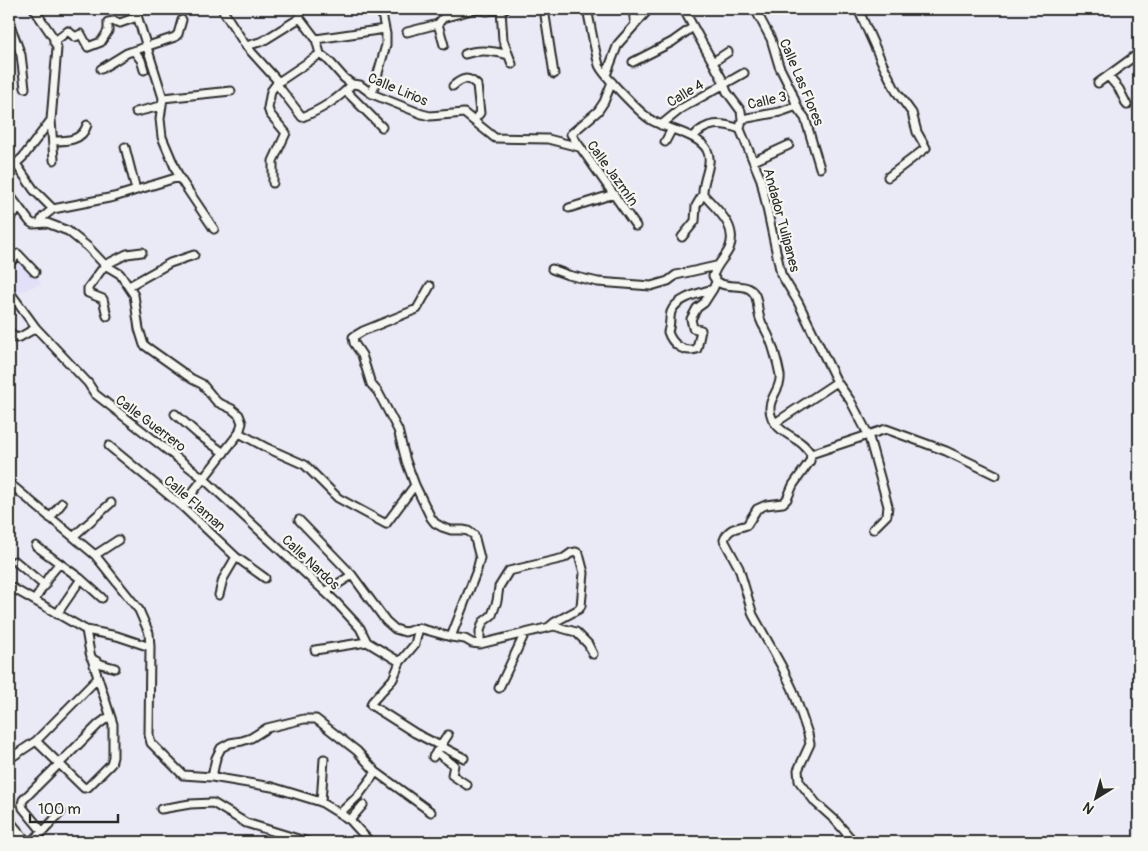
<svg xmlns="http://www.w3.org/2000/svg" width="1148" height="851" viewBox="0 0 1148 851" font-family="Pangolin,sans-serif">
<style>
.built{fill:#e2e0f9}
.lines{fill:none;stroke-linecap:round;stroke-linejoin:round}
.street-casing{stroke:#2b2b2b;stroke-width:11}
.street{stroke:#f6f6f2;stroke-width:7}
.labels{text-anchor:middle;stroke-width:4.5;stroke-linejoin:round;paint-order:stroke}
.street-label{font-size:14px;fill:#2b2b2b;stroke:#f6f6f2}
</style>
<rect width="100%" height="100%" fill="#eae9f6"/>
<filter id="ink" filterUnits="userSpaceOnUse"><feTurbulence type="fractalNoise" baseFrequency=".02" numOctaves="2"/><feDisplacementMap in="SourceGraphic" scale="10" xChannelSelector="R" yChannelSelector="G"/><feConvolveMatrix kernelMatrix="1 2 1 2 8 2 1 2 1" color-interpolation-filters="sRGB"/></filter>
<g filter="url(#ink)">
<path class="built" d="M19 251 41 283 14 295 9 286V258Z"/>
<g class="lines">
<g class="street-casing">
<path id="street" d="M135 9 163 98 160 119 162 137 179 177 214 229
M222 9 246 46 276 79 279 87 302 117C319 111 340 98 352 84
M544 9 554 74
M587 9C591 27 594 47 599 65 602 74 641 114 651 120 666 129 699 134 707 150 714 163 702 180 703 194 716 209 739 226 729 249 724 259 716 265 713 276 722 294 746 278 755 295 759 304 757 313 761 321 762 325 765 328 766 331 772 341 778 364 780 375 782 391 764 400 772 418 778 431 791 435 801 443 805 446 808 450 811 454L810 461 793 485 787 499 783 503 766 505 757 509 747 525C736 529 729 527 724 540L739 568 753 615 782 667 793 690 808 734 810 744 798 770 799 781 816 803 835 820 854 842
M633 9 635 25
M755 9 771 39 779 66 791 90 798 109 805 118 820 168
M858 9 884 67 896 91 912 113 917 132 926 148 888 177
M501 10 503 40 512 64
M684 10 722 79 727 92 741 111 742 119 740 129 761 180 781 274 798 302 837 382 850 400 868 434 888 506 887 515 873 529
M9 22 21 55 25 88
M438 24 443 18 475 9 487 11 505 9
M438 24 444 45
M407 32 438 24
M316 39 385 29
M54 42 68 31 75 37 81 34 88 47 101 42 108 31V22L114 21 120 23 137 17
M246 46 263 41 300 18
M134 51 141 60 144 70
M320 54 329 61 344 78 352 84 360 85 372 94 422 114 430 116 464 113 495 138 548 139 579 147
M465 54C479 49 494 51 508 55
M633 62 672 42 693 27
M713 62 728 52
M101 69 127 53 175 37 178 34 182 20
M606 75 618 44 649 9
M1108 76 1119 89 1127 105
M612 82 604 102 598 111 571 134 636 226
M1098 83 1139 53
M453 86C462 78 468 76 477 85L480 113 474 120
M346 91 382 127
M372 94 386 45V34L381 9
M163 98 231 91
M136 112 161 106
M742 119 780 112 797 106
M51 120 54 160
M661 125 682 108 744 73
M693 137C706 122 721 122 740 129
M53 141C67 141 82 141 87 125
M665 142 672 129
M125 147 136 190
M754 161 789 145
M16 164 34 190 53 209
M9 170 23 157 51 120 57 48 53 37 34 9
M273 183V161L286 133 270 114 268 108 271 91 277 83 320 54 316 39 300 18V10
M9 194 30 222 33 224 47 223 68 231 88 247 105 265 120 274 134 295 139 329 144 345 192 379 202 384 217 402 232 409 239 415 242 423 239 433 182 506
M569 208 614 194
M9 219 19 208
M40 223 43 217 53 209 114 197 179 177
M682 237 695 221 696 206 703 194
M9 264 18 254 35 272
M552 269 568 275 598 282 651 286 668 281 676 275 716 266
M129 286 170 263 194 255
M430 286 417 309 363 331 353 337 354 343 362 355 371 384 378 392 398 430 406 461 415 485 431 518 435 523 442 527 451 530H463L468 531 474 535 480 558 477 570 451 637
M713 289 704 303 697 308 691 319 693 328 701 330 697 349C683 353 672 344 668 332 671 324 669 318 671 312 676 298 700 293 713 289L716 282
M9 291 36 328 88 383 95 394 203 478 336 602 360 628 367 642 400 662
M107 316 103 299 88 293V288L105 265 127 254 142 252
M9 331 15 338 20 337 36 328
M175 414 199 435 224 453
M775 423 837 382
M239 433 267 448 305 465 338 498 386 524 415 485
M109 446 182 506 236 557 265 578
M811 454 886 429 946 451 996 475
M9 483 95 555 139 610 149 633 150 647 149 735 151 743 183 775 212 777 272 787 321 802 350 820 370 842
M50 518 62 503
M299 520 352 575 386 621 395 629 405 632 419 628 451 637 465 639 472 643 480 644 554 626 576 632 588 644 593 654
M74 536 111 503
M36 546 81 579 102 598
M95 555 118 540
M15 561 45 586
M9 586 86 630 117 636 150 647
M325 592 352 575
M219 595 223 579 236 557
M35 600 49 576 59 564
M57 614 81 579
M419 628 415 644 400 662 393 679 372 702 371 705 415 733 464 758
M480 644V631L483 622 492 615 497 601 499 587 509 571 564 558 571 553 576 552 579 554 584 573 581 606 579 609 555 622 549 627
M315 650 367 642
M91 658 101 664 115 668
M499 688 525 633
M36 741 84 788 88 787 111 764 113 757V724L90 653 86 630
M436 752 454 765 452 775 467 785
M433 757 448 735
M9 759 36 741 97 679
M212 777 216 758 221 748 230 743 242 741 251 738 267 728 304 719H316L357 751 376 772 431 812
M321 802 324 759
M161 809 190 804 213 803 246 823 308 842
M340 813 358 796 376 772
M9 820 27 842C40 838 51 822 61 812
M350 820 363 805
M42 831 23 808 22 804 23 800 99 724 110 716"/>
</g>
<use href="#street" class="street"/>
</g>
</g>
<g class="labels">
<g class="street-label">
<text transform="translate(802 82) rotate(67)" y="5">Calle Las Flores</text>
<text transform="translate(398 89) rotate(23)" y="5">Calle Lirios</text>
<text transform="translate(685 93) rotate(-31)" y="5">Calle 4</text>
<text transform="translate(767 100) rotate(-13)" y="5">Calle 3</text>
<text transform="translate(613 173) rotate(54)" y="5">Calle Jazmín</text>
<text transform="translate(782 220) rotate(75)" y="5">Andador Tulipanes</text>
<text transform="translate(151 423) rotate(37)" y="5">Calle Guerrero</text>
<text transform="translate(195 503) rotate(41)" y="5">Calle Flaman</text>
<text transform="translate(311 562) rotate(43)" y="5">Calle Nardos</text>
</g>
</g>
<rect width="1148" height="851" fill="none" stroke="#f6f6f2" stroke-width="30"/>
<rect x="15" y="15" width="1118" height="821" fill="none" stroke="#2b2b2b" stroke-width="2" filter="url(#ink)"/>
<g transform="translate(1096 798) rotate(217)" stroke="#f6f6f2" stroke-width="4" paint-order="stroke">
<path d="M0-4L9 19L0 12L-9 19Z" fill="#2b2b2b"/>
<text y="-8" font-size="14" font-weight="bold" text-anchor="middle" fill="#2b2b2b">N</text>
</g>
<path d="M30 814v8h88v-8" fill="none" stroke="#2b2b2b" stroke-width="2.5"/>
<text x="38" y="814" font-size="15" fill="#2b2b2b" stroke="#f6f6f2" stroke-width="4" paint-order="stroke">100 m</text>
</svg>
